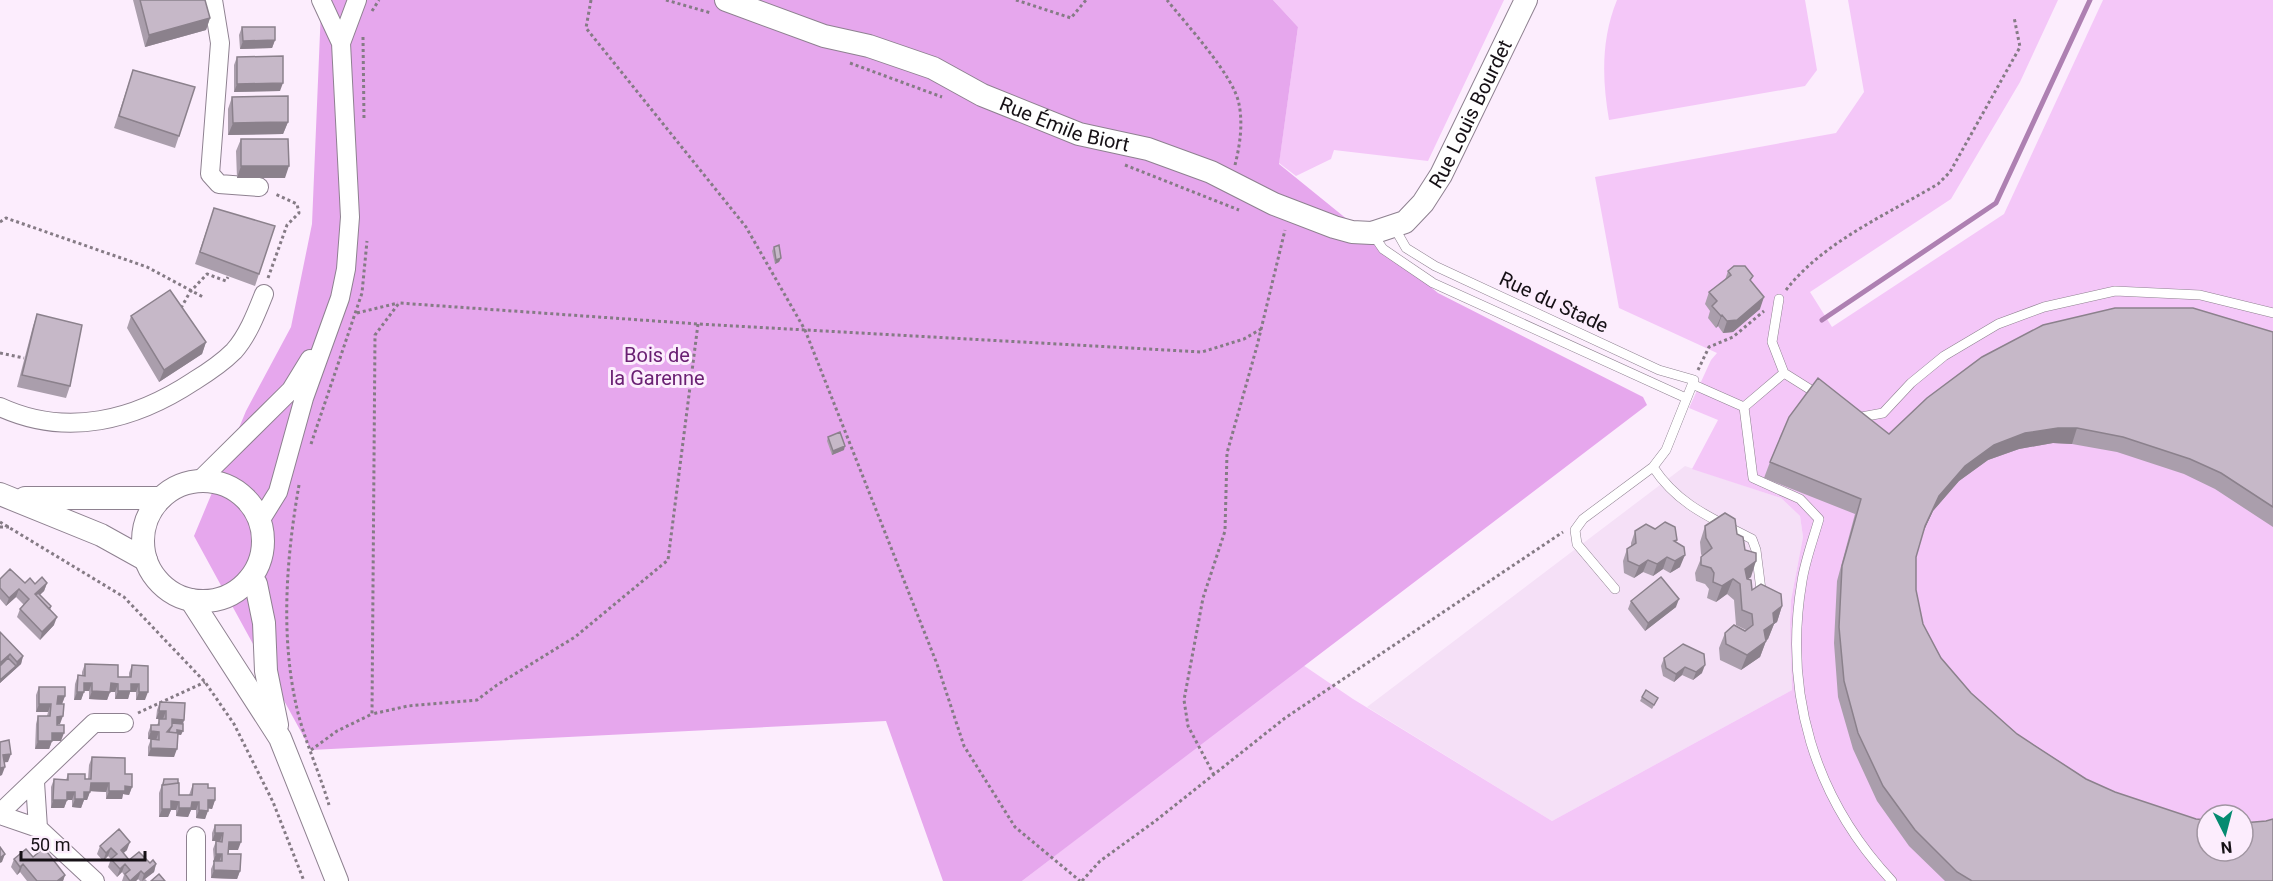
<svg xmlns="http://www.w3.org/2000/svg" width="2273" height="881" viewBox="0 0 2273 881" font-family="Roboto,sans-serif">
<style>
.built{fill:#f5e0f7}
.green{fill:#f4c7f8;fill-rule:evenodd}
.forest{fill:#e6a7ed}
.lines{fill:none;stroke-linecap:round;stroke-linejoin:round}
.stream{stroke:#ae80b2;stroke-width:5}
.service-casing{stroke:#8e8190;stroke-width:10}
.minor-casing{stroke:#8e8190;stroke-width:20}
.tertiary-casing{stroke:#8e8190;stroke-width:24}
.path{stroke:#857b85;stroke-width:3;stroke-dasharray:3 3;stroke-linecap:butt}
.service{stroke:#fff;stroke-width:9}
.minor{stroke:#fff;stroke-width:18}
.tertiary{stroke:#fff;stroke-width:22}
.wall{fill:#aa9eac}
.shaded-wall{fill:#8b818c}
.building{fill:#c6b8c8;stroke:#8b818c;stroke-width:1.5}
.labels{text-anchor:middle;stroke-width:6;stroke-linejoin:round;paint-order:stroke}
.street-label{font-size:20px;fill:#161116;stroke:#fcedfd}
.park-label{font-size:20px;fill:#6a2073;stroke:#fcedfd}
</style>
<rect width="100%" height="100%" fill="#fcedfd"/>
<path class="built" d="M1685 466 1781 498 1800 516 1803 537 1791 600 1790 624 1792 690 1552 821 1367 707Z"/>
<path class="green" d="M1273 0H1504L1428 161 1334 150 1331 159 1296 176 1279 163 1298 27Z
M1617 0H1805L1817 70 1805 86 1609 120C1602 79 1601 39 1617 0Z
M1848 0H2058L2020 82 1951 199 1810 292 1832 327 2004 214 2103 0H2273V881H1022L1303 665 1353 699 1552 821 1792 690 1790 624 1791 600 1803 537 1800 516 1781 498 1692 469 1718 420 1689 408 1711 360 1717 353 1619 308 1595 177 1836 133 1864 92ZM2207 815H2243V851H2207Z"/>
<path class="forest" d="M331 0H1273L1298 27 1279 164 1438 293 1643 397 1647 405 1022 881H943L886 721 311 750 194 536 246 411 291 327 312 224 321 9Z"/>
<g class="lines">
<path class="stream" d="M1822 320 1996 203 2090 0"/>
<g class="service-casing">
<path id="service" d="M1394 227 1406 248 1435 266 1659 370 1694 380 1666 450 1653 467 1583 519 1575 530 1577 544 1615 589
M1372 233 1383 249 1433 283 1686 398
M1779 299 1772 342 1784 373
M1692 384 1744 407 1753 478 1800 499 1819 519C1813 540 1805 561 1802 581 1783 693 1814 798 1892 881
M1744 407 1784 373 1819 395
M1856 418 1883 413 1911 383 1944 356 1998 324 2044 307 2115 291 2200 295 2273 313
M1653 467C1679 506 1712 518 1752 539L1756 550 1761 590"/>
</g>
<g class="minor-casing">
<path id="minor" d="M213 0 220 43 210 174 219 184 259 187
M341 43 357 0
M0 407C67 438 135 420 194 381 207 373 223 362 234 351 248 335 256 314 264 294
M199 481 291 390 310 359
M260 521 278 492 304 398 340 298 346 269 350 217 341 43 321 0
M35 782 38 828
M0 813 94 723H124
M0 815 38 828 95 881
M196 836V881"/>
</g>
<g class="tertiary-casing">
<g id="tertiary">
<path id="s1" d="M726 0 824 36 869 46 933 68 982 95 1079 134 1148 149 1211 172 1274 204 1334 227 1352 232 1372 233 1405 222 1423 203 1441 175 1526 0"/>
<circle cx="203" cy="541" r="60"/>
<path d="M0 494 101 535 146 560"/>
<path d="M25 498H161"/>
<path d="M250 579 256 584 264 623 266 671 277 725"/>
<path d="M191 600 280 738 337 881"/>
</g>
</g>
<path class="path" d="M591 0 586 28 746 227 805 330 937 664 964 746 1015 827 1080 881
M666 0 711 13
M1016 0 1071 18 1086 0
M1167 0C1186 24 1234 76 1239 104 1243 124 1240 145 1235 165
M372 11 379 0
M363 37 364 120
M850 63 942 97
M1125 165 1239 210
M0 222 6 218 147 267 203 297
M268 278 287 225 299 213 297 204 275 194
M1786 290C1823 242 1888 214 1938 184L1950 172 2020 47 2014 17
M181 308 190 292 207 274 226 281 228 277
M357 313 398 303
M698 324 668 560 575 637 497 685 477 700 408 706 372 714 375 335 399 303 698 324 1202 352 1244 339 1261 329
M0 353 24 358
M1698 370 1709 347 1733 337 1764 311
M311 444 362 293 367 241
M299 485C286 559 280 640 298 713 306 744 320 774 329 805
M0 522 124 597 205 682 234 724 273 802 304 881
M0 527H10
M138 713 205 682
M311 750 337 731 372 714
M1214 775 1188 726 1184 700 1203 598 1225 531 1227 453 1257 346 1285 230
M1082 881 1100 861 1154 822 1285 718 1563 532"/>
<use href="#service" class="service"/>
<use href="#minor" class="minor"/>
<use href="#tertiary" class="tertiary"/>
</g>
<path class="wall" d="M133 0H205L210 18 206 30 145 47Z
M242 27 275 40 272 48 240 49 239 35Z
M237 57 280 91 234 92V65Z
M133 70 179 136 175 148 114 128Z
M232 97 288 122 283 134 228 135V109Z
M241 139 285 178H237L236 151Z
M210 220 259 274 255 286 195 264Z
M774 247 781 258 779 262 775 264 772 251Z
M1728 271 1751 282 1760 309 1733 332 1723 333 1718 326 1716 328 1708 318 1710 311 1705 304 1709 292 1725 280Z
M37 314 70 386 66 398 17 387 33 326Z
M131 316 206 342 202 354 159 382 127 328Z
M2273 332V527L2215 489 2184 474 2117 452 2072 444 2053 443 2019 449 1988 460 1959 481 1933 511 1922 534 1916 557V590L1923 624 1941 658 1971 693 2017 734 2086 779 2273 881H1945L1909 846 1877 801 1853 749 1838 697 1834 643 1837 581 1855 514 1764 478 1770 462 1889 434Z
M828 437 844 450 832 455 827 441Z
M1705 526 1737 534 1751 577 1748 579 1752 590 1782 606 1777 622 1774 624 1768 639 1766 641 1760 657 1741 670 1720 660 1719 648 1725 633 1745 631 1746 630 1736 625 1734 600 1727 594 1716 602 1707 598 1709 589 1705 584 1696 581 1695 573 1702 556 1701 554 1700 542Z
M1635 531 1677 540 1676 542 1680 567 1670 573 1663 569 1653 576 1643 572 1634 578 1624 573 1623 561 1627 549 1631 547V543Z
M0 579 25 583H47L44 591 40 595 51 606 50 610 54 625 40 640 17 617 20 609 24 605 16 597 6 606 0 599Z
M1631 601 1676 607 1645 631 1628 609Z
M0 633 23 656 21 664 0 683Z
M1664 658 1702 673 1693 680 1682 675 1674 682 1663 676 1661 666Z
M85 664 118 677H129V673L132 665 145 700H136V692H130L128 699H115V692H110L107 700 89 699V691H84L81 700H74L75 684 78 675 82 676V672Z
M39 687 65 696 62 704 60 724H57L61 741H52L49 749H35L36 724 38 716H47L48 712H36V695Z
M1642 697 1656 702 1652 709 1640 701Z
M160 702 184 720 181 735 177 734 174 757 148 756V747L151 739H148V733L151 725H157L160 719H156L157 710Z
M92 757 125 774 132 787 129 795 123 794 122 799H106V792L90 791 87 800H84L81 808 72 807V800H67L64 808H51V787L54 779 66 780 68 774 85 779H88L89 765Z
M164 779 178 783 179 795H189L193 784 208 788 215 800 212 809 208 808 205 819 196 818V810H191L188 817 176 816V810H171L168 817H159V793Z
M215 825 238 850H229L228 854 240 871 237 879 211 878V869L214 862 213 849 216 841H220H212V833Z
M100 846 127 850 123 853 129 860 156 864 154 872 145 879 147 881H140L138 879 136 881H122L124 875 122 872 117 877 108 867 111 859 108 856 103 861 97 854Z
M33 857 65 875 63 881H27L20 872 17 875 11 867 14 859Z"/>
<path class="shaded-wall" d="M210 18 206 30 145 47 149 35Z
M275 40 272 48 240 49 243 41Z
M283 83 280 91 234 92 237 84Z
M288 122 283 134 228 135 233 123Z
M241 166H289L285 178H237Z
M781 258 779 262 775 264 776 260Z
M1764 297 1760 309 1733 332 1723 333 1727 321Z
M1722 315 1718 326 1716 328 1721 316Z
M206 342 202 354 159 382 164 370Z
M2058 428H2077L2072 444 2053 443 2019 449 1988 460 1959 481 1933 511 1919 541 1925 526 1939 496 1965 466 1994 445 2025 433Z
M845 446 844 450 832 455 833 451Z
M1685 555 1680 567 1670 573 1675 561Z
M1667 557 1663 569 1653 576 1657 564Z
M1648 560 1643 572 1634 578 1639 566Z
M1756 561 1751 577 1740 585 1745 569Z
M1733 579 1727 594 1716 602 1722 586Z
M47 583 44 591 35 599V594Z
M19 589 16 597 6 606 9 598Z
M1679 599 1676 607 1645 631 1648 623Z
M1782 606 1777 622 1774 624 1768 639 1759 646 1764 630 1773 613Z
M57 617 54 625 40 640 42 632Z
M1766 641 1760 657 1741 670 1747 655Z
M10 654 7 662 0 668V663Z
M23 656 21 664 0 683V680L16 666 17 662Z
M1705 665 1702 673 1693 680 1696 672Z
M1685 667 1682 675 1674 682 1676 674Z
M84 683H92L89 691H81Z
M111 683 118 684 115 692H110L107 700 89 699 92 691Z
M131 684H139L136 692H130L128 699H115L118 691Z
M77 692H84L81 700H74Z
M139 692H148L145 700H136Z
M58 696H65L62 704H55Z
M39 704H51L48 712H36Z
M159 711H166L163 719H156Z
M63 716 60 724 54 725 57 717Z
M172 719 184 720 181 728 169 734 167 732Z
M177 730 183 731 181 735 175 734Z
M151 731 159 732 156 740 148 739Z
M52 733H64L61 741H52L49 749H35L38 741Z
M151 748 177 749 174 757 148 756Z
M11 754 8 762 0 763 3 755Z
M5 767 2 775 0 776V768Z
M91 783H109L106 792 88 791Z
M125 786 132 787 129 795 123 794 122 799H106L109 791Z
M67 792H75L72 800H64Z
M84 792H90L87 800H84L81 808 72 807 75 799Z
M53 800H67L64 808H51Z
M208 800H215L212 809 205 808Z
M171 801 179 802 176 810H171L168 817H159L162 809Z
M192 802H199L196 810H191L188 817 176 816 179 808Z
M199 810 208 811 205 819 196 818Z
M215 833H223L220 841H212Z
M130 842 127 850 118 858 121 850Z
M229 842H241L238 850H226Z
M111 848 108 856 103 861 106 853Z
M5 854 2 862 0 863V858Z
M216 854H222L219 862H213Z
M23 864 20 872 17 875 20 867Z
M125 864 122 872 117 877 120 869Z
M156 864 154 872 142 881 144 874Z
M214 870 240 871 237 879 211 878Z
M141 871 138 879 136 881H130Z
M65 875 63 881H57Z"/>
<path class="building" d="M140 0H205L210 18 149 35Z
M242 27H275V40L243 41Z
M283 56V83L237 84V57Z
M133 70 195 87 179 136 119 116Z
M288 96V122L233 123 232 97Z
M241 139H288L289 166H241Z
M214 208 275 226 259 274 200 252Z
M779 245 781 258 776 260 774 247Z
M1734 266H1745L1753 276 1750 280 1764 297 1737 320 1727 321 1722 315 1721 316 1712 306 1717 301 1709 292 1731 275 1728 271Z
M170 290 206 342 164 370 131 316Z
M2115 308H2193L2273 332V507L2221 473 2190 459 2123 437 2077 428H2058L2025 433 1994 445 1965 466 1939 496 1925 526 1916 557V590L1923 624 1941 658 1971 693 2017 734 2086 779 2115 792 2196 819 2207 820V851H2243V823L2266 821 2273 819V881H1972L1957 872 1915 830 1883 786 1858 733 1844 681 1839 627 1842 566 1861 499 1770 462 1789 417 1818 378 1889 434 1927 398 1982 357 2043 325Z
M37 314 82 325 70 386 22 375Z
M840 432 845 446 833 451 828 437Z
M1725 513 1735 519 1737 534 1743 537 1745 550 1756 553V561L1745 569 1747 579 1751 580 1752 590 1761 584 1781 594 1782 606 1773 613 1774 623 1764 630 1766 641 1747 655 1726 644 1725 633 1734 625 1745 631 1753 625 1752 614 1742 610 1740 584 1733 579 1722 586 1713 582 1714 573 1711 568 1701 565V557L1712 548 1706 538 1705 526Z
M1665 522 1675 527 1677 540 1674 541 1684 547 1685 555 1675 561 1667 557 1657 564 1648 560 1639 566 1628 561 1627 549 1636 543 1635 531 1646 524 1655 529Z
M10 569 25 583 30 578 35 584 42 577 47 583 35 594 57 617 42 632 20 609 29 599 19 589 9 598 0 588V579Z
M1661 577 1679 599 1648 623 1631 601Z
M38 593 51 606 49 609 36 595Z
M0 632 23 656 17 662 10 654 0 663Z
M1683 644 1704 654 1705 665 1696 672 1685 667 1676 674 1666 668 1664 658Z
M8 658 16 666 0 680V666Z
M85 664 118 665V677H131L132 665 148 666V692H139V684H131V691H118V684L111 683 110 692 92 691V683H84V692H77L78 675 85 676Z
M39 687H65V696H58L57 704H64L63 716 57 717V725H64V733H52V741H38V716H50L51 704H39Z
M1646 690 1658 698 1654 705 1642 697Z
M160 702 185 703 184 720 172 719V726L167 732 178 733 177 749 151 748V739L159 740V732L151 731V725H159V719H166V711H159Z
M172 723 183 724V731L177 730V733L169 732 170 729 172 726Z
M9 740 11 754 3 755 5 767 0 768V742Z
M92 757 125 758V774H132V787L125 786V791H109V783H91L90 792H84V799H75V792H67V800H53L54 779 68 780V774H85V779H91Z
M164 779H178V783L163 785Z
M179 783V795H192L193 784H208V788H215V800H208V811L199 810V802H192L191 808H179V802L171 801V809H162V785Z
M215 825H241V842H229L228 854H241L240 871 214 870V861H222V854H216V841L222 842 223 833H215Z
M119 829 130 842 121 850 129 860 139 852 150 863 153 860 156 864 144 874 141 871 130 881 125 874 130 870 125 864 120 869 111 859 117 854 111 848 106 853 100 846Z
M0 847 5 854 0 858Z
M44 848 65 875 57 881H37L23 864 20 867 14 859 26 849 33 857Z
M159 874 165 881H151Z"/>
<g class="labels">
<g class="street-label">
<text dy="7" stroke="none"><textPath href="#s1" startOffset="852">Rue Louis Bourdet</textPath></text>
<text dy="7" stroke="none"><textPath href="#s1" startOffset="362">Rue Émile Biort</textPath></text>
<text transform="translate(1554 302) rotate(25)" y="7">Rue du Stade</text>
</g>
<g class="park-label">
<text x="657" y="362">Bois de<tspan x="657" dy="23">la Garenne</tspan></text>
</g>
</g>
<g transform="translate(2225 833) rotate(174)"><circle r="28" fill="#fcedfd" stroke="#a095a1" stroke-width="1.5"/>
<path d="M0-4.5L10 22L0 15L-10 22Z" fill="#058b71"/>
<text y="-9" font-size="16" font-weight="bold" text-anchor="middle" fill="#161116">N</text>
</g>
<path d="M21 851v9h124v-9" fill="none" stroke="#161116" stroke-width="3"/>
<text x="30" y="851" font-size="18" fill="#161116" stroke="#fcedfd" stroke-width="4.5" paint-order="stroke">50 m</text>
</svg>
